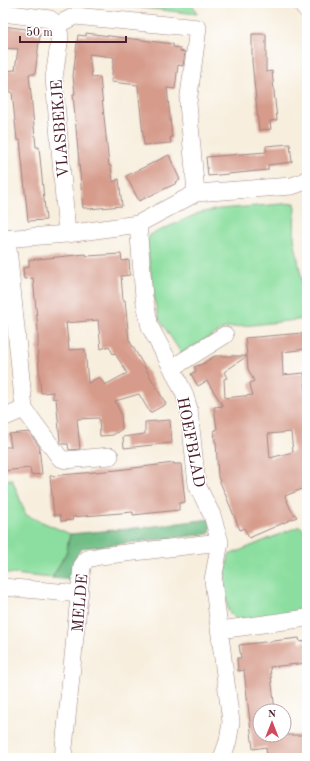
<svg xmlns="http://www.w3.org/2000/svg" width="310" height="761" viewBox="0 0 310 761" font-family="'Old Standard TT',serif">
<style>
.green{fill:#8bde9f;stroke:#6a7e65}
.forest{fill:#70bd86;stroke:#5d6e58}
.building{fill:#d69b8b;fill-rule:evenodd}
.lines{fill:none;stroke-linecap:round;stroke-linejoin:round}
.minor-casing{stroke:#a08684;stroke-width:18}
.minor{stroke:#fff;stroke-width:17}
.labels{text-anchor:middle;stroke-width:3;stroke-linejoin:round;paint-order:stroke}
.street-label{font-size:16px;fill:#4a1f2b;stroke:#fff}
</style>
<rect width="100%" height="100%" fill="#fff"/>
<filter id="ink" filterUnits="userSpaceOnUse"><feTurbulence type="fractalNoise" baseFrequency=".025" numOctaves="2"/><feDisplacementMap in="SourceGraphic" scale="8" xChannelSelector="R" yChannelSelector="G"/><feConvolveMatrix kernelMatrix="1 2 1 2 8 2 1 2 1" color-interpolation-filters="sRGB"/></filter>
<filter id="wash" filterUnits="userSpaceOnUse"><feTurbulence type="fractalNoise" baseFrequency=".012" numOctaves="4" result="noise"/><feDisplacementMap in="SourceGraphic" scale="16" xChannelSelector="R" yChannelSelector="G"/><feGaussianBlur stdDeviation="0.9" result="paint"/><feColorMatrix in="noise" values="0 0 0 0 0 0 0 0 0 0 0 0 0 0 0 0 0 1.4 0 .05"/><feComposite in="paint" operator="in"/></filter>
<g filter="url(#wash)">
<rect width="100%" height="100%" fill="#f7eedd"/>
<path class="green" d="M99 3H192L197 14Z
M295 203 294 238 307 309V318L305 319 226 328 181 353 159 319 155 303 148 252 147 241 150 235 199 213 219 209Z
M12 479 26 515 70 534 66 553 52 578 3 573V480Z
M300 526 307 534V612L239 622 228 611 224 577 229 555Z"/>
<path class="forest" d="M211 519 210 532 207 534 83 548C73 554 76 569 75 580L52 578 66 553 70 534 147 527Z"/>
<g id="blocks">
<path class="building" d="M3 26 33 30V33L40 34 35 74H29L36 147H39L46 220 28 221 20 140H17L12 92H7L4 71 15 70 18 49 3 48Z
M86 33 173 44V47L180 48V51L185 52 183 66 178 65 175 89 167 88 172 138H170L171 143 144 145 138 85 111 82 114 57 89 54 92 78 100 77 109 166H111L113 182 119 179 122 206 88 209V208H83L73 94H75L73 76 78 35 86 36Z
M252 34H266V72L272 71 277 120 270 121 271 129 259 130 252 61Z
M290 144 292 162 268 165V170L208 176 206 157 266 152V146Z
M169 155 180 180 176 182 177 183 139 201 126 176Z
M86 254 87 256 121 254 122 261 129 260 130 275 121 276 123 300H125L129 340 166 404 150 413 139 394 115 401 121 414 122 429 113 435 100 436 99 418 77 419 80 449 69 450 68 444H62L60 441 56 398 53 399V392L41 393 37 347H38V329L33 278 24 279 23 268 29 267V260ZM98 320 101 349 109 346 113 354 115 353 127 373 105 385 99 377 88 383 85 349 69 350 66 323Z
M303 333V337H307V349L282 352 283 375 304 373 307 397V487L285 496 291 510 297 517 249 538 244 528 240 530 218 477 216 442H215L214 430H217L214 407 223 406 207 381 198 386 191 374 196 371 194 367 205 363V362L215 356H247L245 338ZM247 356 248 369 254 381 250 383 251 389 253 395 225 398 224 379 227 378 224 372ZM291 432 293 452 270 458 268 434Z
M170 420 172 443 124 448 123 437 145 434V422Z
M29 432 39 446 42 474 31 475 30 468 3 471 4 447H11L9 434Z
M174 463V464H181L185 502 179 503V510L133 515V512L84 516 72 517 73 520 61 521 60 515H54L50 476 117 470Z
M299 638 300 642 307 641V663L270 667 275 711H260V735H307V758H267L266 747 253 749 244 670 238 671 237 658H241L239 645Z"/>
</g>
</g>
<g filter="url(#ink)">
<use href="#blocks" fill-opacity="0" stroke="#a08684" stroke-width="1"/>
<g class="lines">
<g class="minor-casing">
<path id="minor" d="M300 3 307 10
M3 13 50 19 57 25 75 16 198 28 188 103 196 193
M57 25 60 36 54 78 67 234
M138 224 144 297 150 327 172 368 184 393 189 409 197 485 212 515 220 542 213 580 231 722 228 741 222 758
M7 238 24 409 60 458 66 460 110 456
M3 239 67 234 138 224 196 193 292 186 303 182 307 179
M172 368 225 335
M3 418 24 409
M3 587 80 594
M220 630 307 618
M63 758 82 566 87 559 100 556 220 542"/>
</g>
<use href="#minor" class="minor"/>
</g>
</g>
<g class="labels">
<g class="street-label">
<text transform="translate(59 129) rotate(-94)" y="6">VLASBEKJE</text>
<text transform="translate(192 442) rotate(79)" y="6">HOEFBLAD</text>
<text transform="translate(79 603) rotate(-85)" y="6">MELDE</text>
</g>
</g>
<rect width="310" height="761" fill="none" stroke="#fff" stroke-width="16"/>
<g transform="translate(272 723)"><circle r="19" fill="#ffffff" stroke="#b7a5aa"/>
<path d="M0-3L7 15L0 10L-7 15Z" fill="#d1495b"/>
<text y="-6" font-size="11" font-weight="bold" text-anchor="middle" fill="#4a1f2b">N</text>
</g>
<path d="M20 36v6h106v-6" fill="none" stroke="#4a1f2b" stroke-width="2"/>
<text x="26" y="36" font-size="12" fill="#4a1f2b" stroke="#ffffff" stroke-width="3" paint-order="stroke">50 m</text>
</svg>
